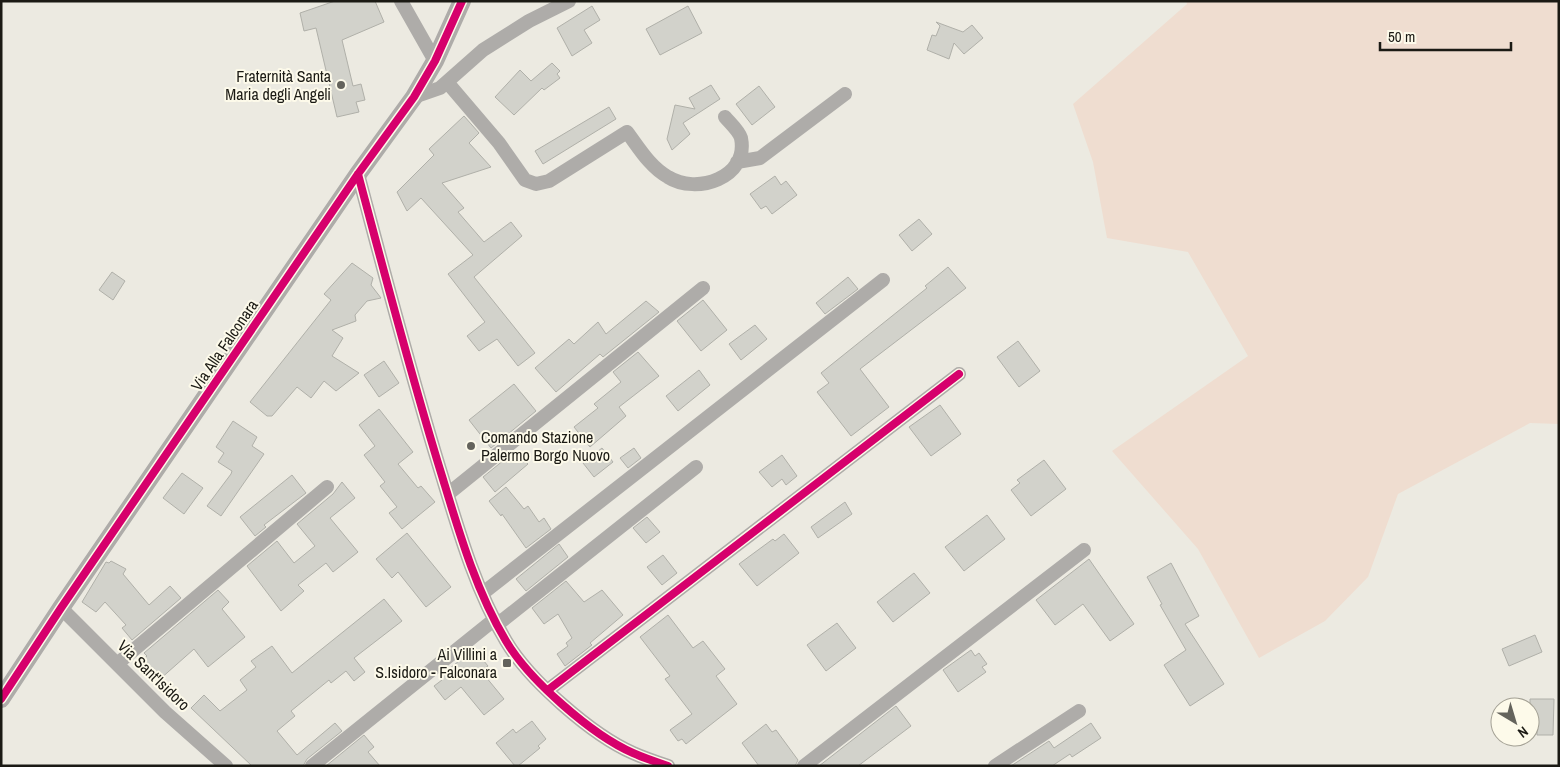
<svg xmlns="http://www.w3.org/2000/svg" width="1560" height="767" viewBox="0 0 1560 767" font-family="'Archivo Narrow',sans-serif">
<style>
.green{fill:#efddd0}
.building{fill:#d2d2cb;stroke:#b0b0a9}
.lines{fill:none;stroke-linecap:round;stroke-linejoin:round}
.minor{stroke:#aeaca9;stroke-width:14}
.tertiary{stroke:#aeaca9;stroke-width:18}
.cycleway-casing{stroke:#fdfaea;stroke-width:11}
.cycleway{stroke:#d6006c;stroke-width:8}
.poi-dot{fill:#64635c;stroke:#fdfaea;stroke-width:2}
.labels{text-anchor:middle;stroke-width:4;stroke-linejoin:round;paint-order:stroke}
.poi-label{font-size:16px;fill:#1b1a14;stroke:#fdfaea;text-anchor:end}
.street-label{font-size:16px;fill:#1b1a14;stroke:#fdfaea}
</style>
<rect width="100%" height="100%" fill="#eceae1"/>
<path class="green" d="M1186 1H1559V424L1530 423 1398 494 1368 577 1325 621 1259 658 1198 549 1112 451 1248 356 1188 252 1107 238 1093 162 1073 104 1187 4Z"/>
<path class="building" d="M335 1H375L384 22 342 40 353 86 361 84 365 100 356 102 359 112 337 117 316 28 304 31 300 13Z
M592 6 600 20 584 30 592 43 572 56 557 28Z
M688 6 702 33 660 55 646 29Z
M936 22 963 32 972 25 983 38 964 54 954 43 949 59 927 50 932 35 936 36 940 26Z
M552 63 560 71 557 74 560 78 544 90 542 88 514 115 495 97 520 70 531 81Z
M711 85 720 99 683 123 690 134 672 150 667 139 675 105 695 109 689 98Z
M759 86 775 107 752 125 736 104Z
M609 107 616 119 543 164 535 151Z
M464 116 479 133 469 143 491 167 442 183 464 208 458 212 484 242 511 222 522 236 474 277 535 353 518 366 497 339 479 351 467 336 485 322 448 274 473 255 421 198 407 211 397 192 434 155 429 149Z
M775 176 781 185 786 181 797 195 772 214 766 206 761 209 750 194Z
M919 219 932 234 912 251 899 235Z
M352 263 373 278 371 285 381 298 367 301 355 315 356 321 332 330 343 338 332 356 359 373 336 391 324 381 311 398 297 387 272 416H267L250 402 331 300 324 294Z
M948 267 966 288 860 369 889 407 851 436 817 392 829 383 821 373 927 288 925 286Z
M112 272 125 281 113 300 99 290Z
M848 277 858 289 825 314 816 303Z
M703 300 727 330 701 351 677 321Z
M646 301 659 312 603 357 600 354 556 392 535 368 569 339 574 344 598 322 606 334Z
M755 325 767 339 741 360 729 344Z
M1018 341 1040 371 1019 387 997 357Z
M638 352 659 376 619 407 626 416 590 447 574 427 598 408 594 404 621 382 613 372Z
M384 361 399 383 379 397 364 375Z
M699 370 710 385 678 411 666 396Z
M514 384 536 411 491 448 469 420Z
M940 405 961 434 931 456 909 427Z
M379 409 413 452 398 464 418 488 421 486 435 502 402 529 389 513 397 507 380 486 385 482 364 455 375 446 359 425Z
M233 421 257 437 252 446 264 454 221 516 207 506 231 474 232 471 218 462 224 453 216 447Z
M602 448 613 462 594 477 583 463Z
M634 448 641 458 628 468 620 458Z
M515 451 528 464 495 492 483 477Z
M782 455 797 476 786 485 782 479 772 487 759 472Z
M1044 460 1066 489 1031 516 1011 490 1020 483 1017 480Z
M182 473 203 488 184 514 163 498Z
M292 475 306 493 264 525 266 527 255 536 240 517Z
M342 482 355 498 330 518 358 552 333 572 326 563 298 585 304 591 281 611 247 566 277 541 294 563 315 546 297 524 333 494Z
M506 487 524 509 528 506 539 522 544 518 551 529 526 548 502 514 501 516 489 501Z
M845 502 852 514 818 538 811 527Z
M987 515 1005 539 964 571 945 547Z
M647 517 660 532 646 543 633 528Z
M407 533 451 587 426 607 398 572 392 578 376 559Z
M784 534 799 553 757 586 739 564 773 539 775 541Z
M559 544 568 557 526 591 516 579Z
M663 555 677 573 662 585 647 567Z
M1089 559 1134 624 1110 641 1083 604 1055 625 1036 600Z
M111 561 126 569 123 574 149 605 170 586 181 598 132 640 122 628 126 625 105 602 96 612 82 602 106 562 109 563Z
M1171 563 1199 616 1185 624 1224 684 1190 706 1164 665 1186 650 1160 605 1162 604 1147 577Z
M914 573 930 593 893 622 877 602Z
M566 581 584 602 602 590 623 615 590 643 592 645 565 666 557 654 568 646 566 643 572 638 558 614 544 624 532 608Z
M218 590 229 602 222 609 245 637 208 667 194 649 159 680 141 661 147 656 144 653Z
M384 599 402 621 354 658 365 672 354 681 346 671 331 683 329 680 291 711 295 716 277 731 297 755 335 723 342 731 307 759 303 766H252L191 708 204 695 220 711 247 690 240 680 256 667 251 661 272 646 292 673Z
M668 615 693 648 703 641 725 669 716 676 737 704 686 744 682 739 678 741 670 730 692 714 665 679 670 676 640 637Z
M837 623 856 648 826 671 807 645Z
M1535 635 1542 652 1509 666 1502 649Z
M474 649 488 666 481 671 504 699 484 715 461 687 445 700 434 686 442 680 439 677Z
M971 650 975 656 979 653 987 664 982 667 986 672 958 692 943 670Z
M1530 699H1554L1553 735H1537V728H1530Z
M896 706 911 726 858 766H819Z
M532 721 546 739 538 746 540 748 518 766H515L496 743 513 729 516 733Z
M1091 723 1101 738 1072 757 1070 754 1052 766H1011L1049 741 1054 748Z
M766 724 772 732 776 730 798 760 795 766H759L742 743Z
M364 735 374 747 368 752 380 766H326Z"/>
<g class="lines">
<path class="minor" d="M401 1 435 61
M447 82 499 143 525 180 536 184 549 181 627 132C639 148 650 167 668 177 696 195 749 178 741 138 739 131 730 123 725 117
M414 97 440 88 483 50 529 21 569 1
M737 162 760 158 845 94
M358 174C385 275 411 376 442 476 459 532 476 591 506 641 529 680 592 735 633 753 644 758 656 762 668 766
M448 494 703 288
M483 593 883 280
M61 608 165 712 226 766
M498 624 696 467
M117 664 327 487
M548 690 959 374
M312 766 495 619
M804 766 1084 550
M995 766 1079 711"/>
<path class="tertiary" d="M1 699 61 608 358 174 414 97 435 61 462 1"/>
<g class="cycleway-casing">
<path id="cycleway" d="M358 174C385 275 411 376 442 476 459 532 476 591 506 641 529 680 592 735 633 753 644 758 656 762 668 766
M548 690 959 374
M1 699 61 608 358 174 414 97 435 61 462 1"/>
</g>
<use href="#cycleway" class="cycleway"/>
</g>
<g class="poi-dot">
<circle cx="341" cy="85" r="5"/>
<circle cx="471" cy="446" r="5"/>
<rect x="502" y="658" width="10" height="10" rx="2.5"/>
</g>
<g class="labels">
<g class="poi-label">
<text x="331" y="82">Fraternità Santa<tspan x="331" dy="18">Maria degli Angeli</tspan></text>
<text x="481" y="443" text-anchor="start">Comando Stazione<tspan x="481" dy="18">Palermo Borgo Nuovo</tspan></text>
<text x="497" y="660">Ai Villini a<tspan x="497" dy="18">S.Isidoro - Falconara</tspan></text>
</g>
<g class="street-label">
<text transform="translate(224 345) rotate(-56)" y="6">Via Alla Falconara</text>
<text transform="translate(154 675) rotate(44)" y="6">Via Sant'Isidoro</text>
</g>
</g>
<rect width="1560" height="767" fill="none" stroke="#1b1a14" stroke-width="5"/>
<g transform="translate(1515 722) rotate(142)"><circle r="24" fill="#fdfaea" stroke="#a3a094"/>
<path d="M0-4L9 19L0 12L-9 19Z" fill="#64635c"/>
<text y="-8" font-size="14" font-weight="bold" text-anchor="middle" fill="#1b1a14">N</text>
</g>
<path d="M1380 42v8h131v-8" fill="none" stroke="#1b1a14" stroke-width="2.5"/>
<text x="1388" y="42" font-size="15" fill="#1b1a14" stroke="#fdfaea" stroke-width="4" paint-order="stroke">50 m</text>
</svg>
